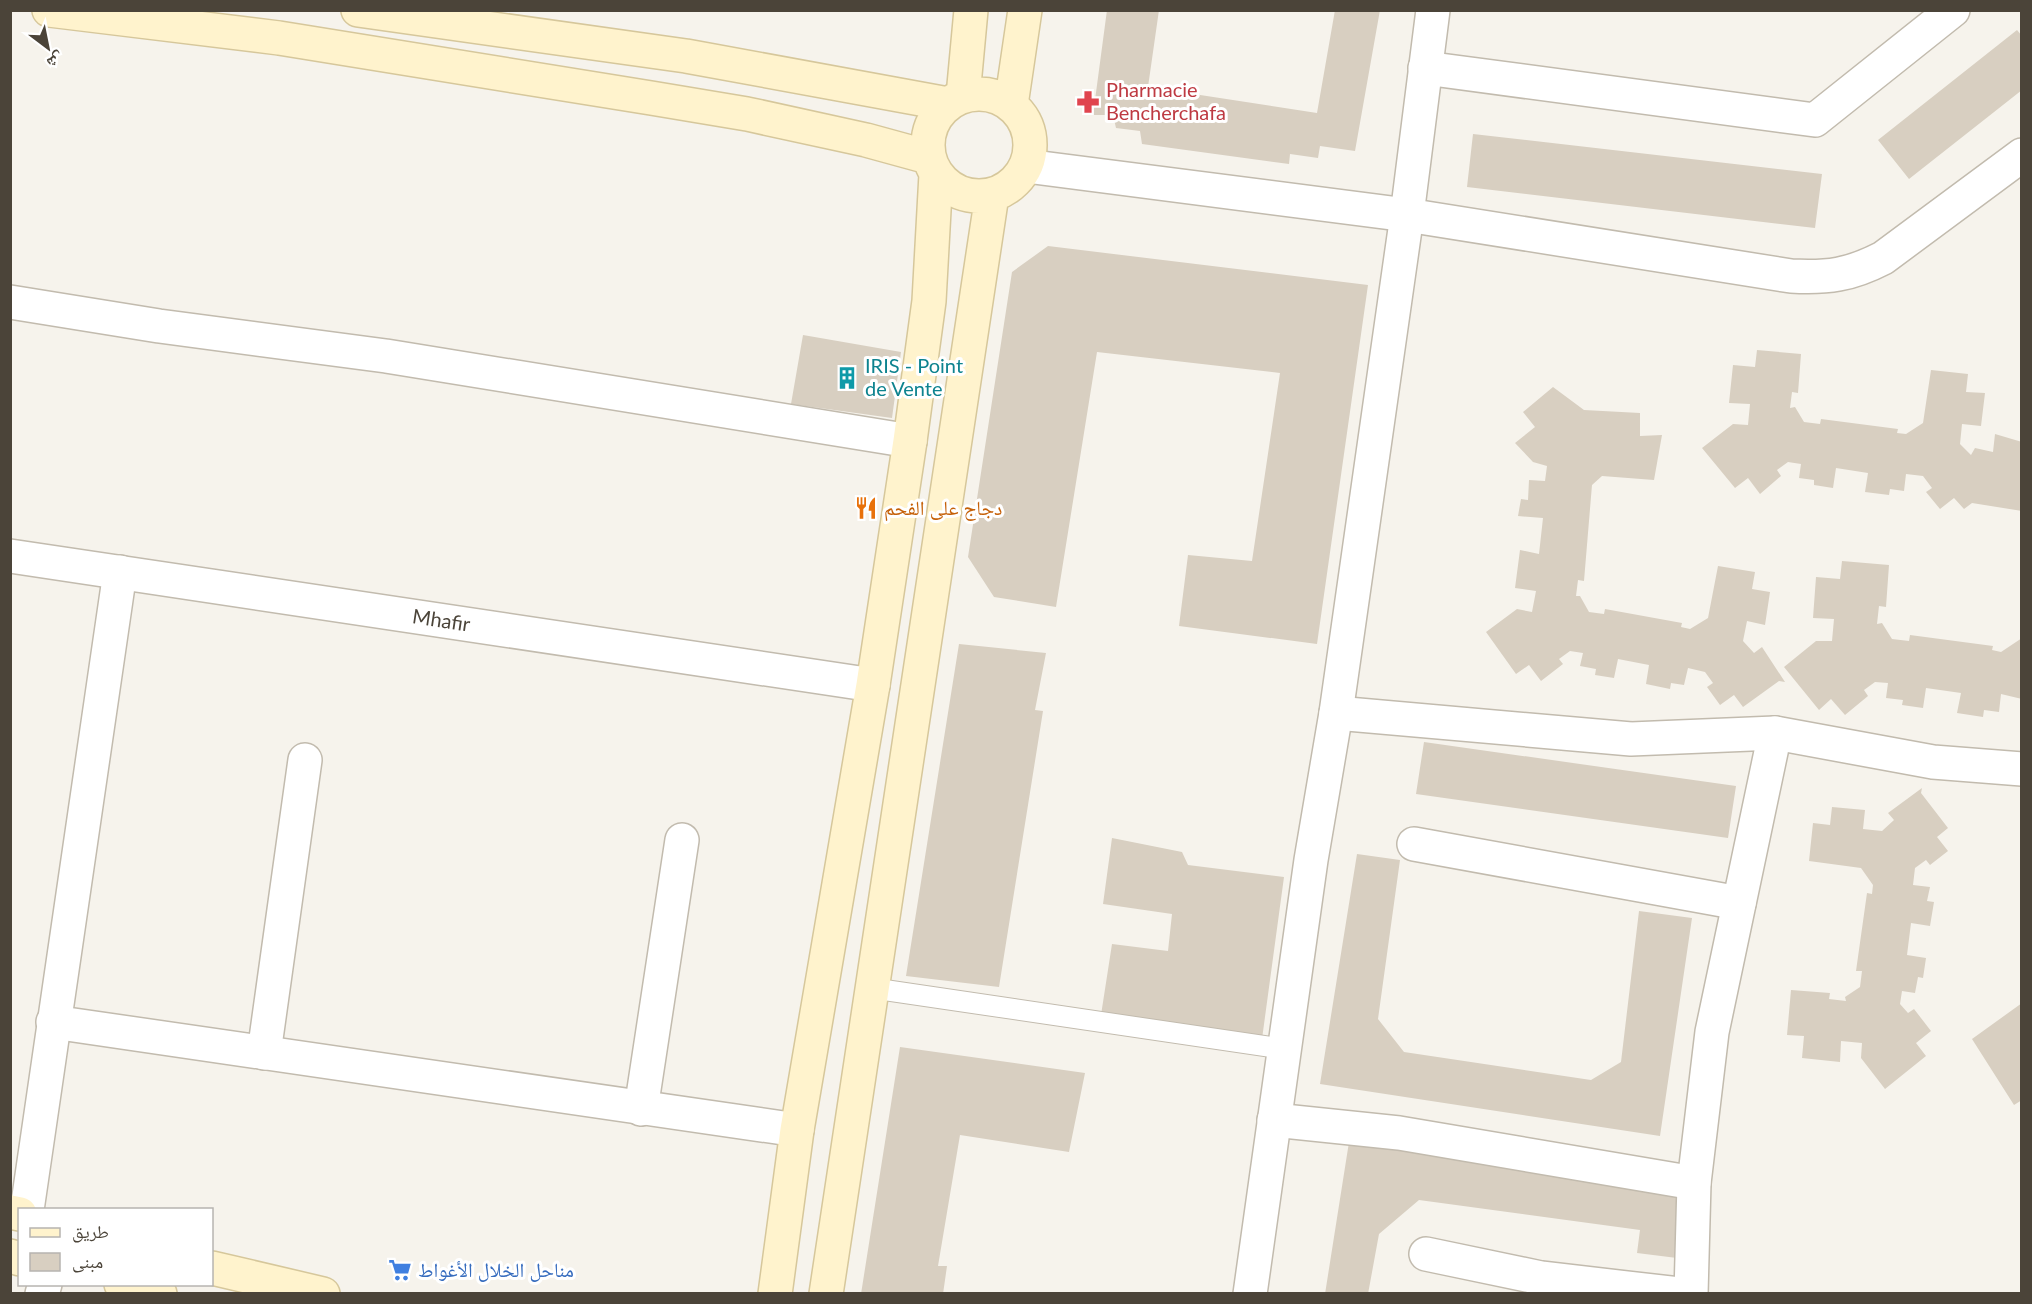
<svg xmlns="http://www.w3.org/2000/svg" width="2032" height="1304" viewBox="0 0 2032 1304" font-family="Lato,'Noto Naskh Arabic',sans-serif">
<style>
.building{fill:#d8cfc1}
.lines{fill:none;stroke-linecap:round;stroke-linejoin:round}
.lane-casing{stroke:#c2bbae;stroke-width:22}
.street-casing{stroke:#c2bbae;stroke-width:36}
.secondary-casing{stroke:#d6c79b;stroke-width:36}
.lane{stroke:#fff;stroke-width:20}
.street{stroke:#fff;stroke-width:33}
.secondary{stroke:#fff3cd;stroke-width:33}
.labels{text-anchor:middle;stroke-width:6;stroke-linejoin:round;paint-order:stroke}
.health-label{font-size:20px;fill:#be3a42;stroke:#fff;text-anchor:start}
.culture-label{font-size:20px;fill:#0d838f;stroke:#fff;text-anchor:start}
.food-label{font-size:20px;fill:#c56008;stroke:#fff;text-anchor:start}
.street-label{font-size:20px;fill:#4b4439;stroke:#fff}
.shop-label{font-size:20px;fill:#366cbe;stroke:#fff;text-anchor:start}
</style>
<rect width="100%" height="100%" fill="#f6f3ec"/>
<path class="building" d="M1107 10H1159L1148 87 1317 113 1335 10H1380L1355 151 1320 146 1318 158 1290 154 1289 164 1142 144 1140 131 1116 128 1113 115H1093Z
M2017 30 2022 36V90L1909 179 1878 140Z
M1473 134 1822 174 1815 228 1467 187Z
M1048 246 1368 285 1317 644 1179 626 1188 555 1252 561 1280 373 1097 352 1056 607 994 597 968 557 1012 272Z
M803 335 901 352 892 418 791 404Z
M1757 350 1801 354 1798 393 1792 392 1790 408 1795 407 1804 422 1820 424 1821 419 1898 429 1897 433 1906 434 1923 423 1931 370 1968 374 1966 392 1985 393 1981 426 1962 424 1960 444 1971 455 1975 448 1993 452 1995 434 2022 442V511L1972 503 1964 509 1954 498 1940 509 1926 492 1932 488 1923 476 1906 474 1904 491 1890 489 1889 495 1865 492 1868 473 1836 468 1833 488 1814 485V480L1799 478 1801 464 1788 462 1777 470 1781 476 1760 494 1748 478 1735 488 1702 448 1733 424 1748 425 1750 404 1729 403 1733 365 1755 367Z
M1553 387 1584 410 1640 413V436L1662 435 1654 480 1602 476 1592 485 1584 581 1578 580 1576 596H1580L1589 612 1604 614 1605 609 1682 623 1681 627 1690 629 1708 618 1718 566 1755 572 1752 589 1770 592 1765 625 1747 621 1743 641 1754 653 1762 647 1785 682 1779 681 1743 707 1734 695 1720 705 1707 687 1713 683 1705 672 1688 668 1684 685 1671 683 1670 689 1646 684 1649 665 1618 659 1614 678 1595 675 1596 669 1580 666 1583 653 1570 651 1559 659 1563 664 1541 681 1529 665 1516 674 1486 632 1517 609 1532 612 1536 591 1515 588 1520 550 1539 554 1543 518 1518 516 1521 499 1528 500 1529 480 1545 481 1547 466 1533 462 1515 443 1535 427 1523 412Z
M1842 561 1889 565 1886 607 1879 606 1877 624 1882 623 1892 639 1909 641 1910 635 1993 646 1992 650 2001 652 2022 638V699L2001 694 1999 712 1984 710 1983 717 1957 713 1961 693 1926 688 1923 708 1902 705 1903 700 1886 698 1888 683 1875 682 1864 690 1868 696 1845 715 1831 699 1819 710 1784 667 1816 641H1832L1834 619 1813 618 1816 577 1840 579Z
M959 644 1046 653 1035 710 1043 711 999 987 906 976Z
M1424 742 1736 786 1728 838 1416 794Z
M1922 788 1921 793 1948 828 1937 837 1948 851 1930 865 1926 860 1915 868 1913 885 1930 887 1927 901 1934 902 1930 926 1911 923 1907 955 1926 958 1923 978 1918 977 1915 993 1902 991 1900 1004 1908 1013 1914 1009 1931 1031 1916 1043 1926 1056 1885 1089 1861 1058 1862 1043 1841 1041 1840 1062 1802 1058 1804 1036 1787 1035 1791 990 1830 993 1829 999 1846 1001 1845 997 1860 987 1862 971H1856L1867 893 1872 894 1873 885 1861 868 1809 861 1813 823 1830 825 1832 807 1865 810 1863 829 1882 831 1894 820 1888 813Z
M1112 838 1182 852 1188 865 1284 877 1262 1039 1101 1015 1112 944 1168 951 1172 914 1103 904Z
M1357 854 1400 860 1378 1019 1404 1052 1591 1080 1621 1062 1639 911 1692 918 1660 1136 1320 1084Z
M2022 1003V1100L2014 1105 1972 1039Z
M900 1047 1085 1073 1069 1152 960 1135 938 1266H947L943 1294H861Z
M1349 1142 1669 1191 1684 1207 1677 1258 1637 1253 1640 1230 1419 1200 1379 1234 1368 1294H1325Z"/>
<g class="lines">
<g class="lane-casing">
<path id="lane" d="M871 988 1284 1049"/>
</g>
<g class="street-casing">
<g id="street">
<path d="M1425 68 1815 120 1953 10"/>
<path d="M1026 166 1407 215 1791 276C1828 278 1850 275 1883 258L2022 155"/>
<path d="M10 302 159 326 386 356 910 441"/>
<path id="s1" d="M10 556 873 685"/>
<path d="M1336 713 1631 739 1775 733 1933 762 2022 769"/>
<path d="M1414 844 1739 903"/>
<path d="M53 1022 797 1130"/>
<path d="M264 1053 305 760"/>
<path d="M641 1109 682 840"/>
<path d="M1274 1120 1399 1133 1694 1183"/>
<path d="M27 1210 120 572"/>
<path d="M1426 1254 1541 1278 1679 1294"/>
<path d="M42 1294 45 1284"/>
<path d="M1250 1294 1311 860 1336 713 1407 215 1433 10"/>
<path d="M1691 1294 1694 1183 1712 1032 1775 733"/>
</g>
</g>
<g class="secondary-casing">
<path id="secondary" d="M49 10 279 38 651 98 747 114 866 140 928 157
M358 10 686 56 948 104
M928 145a51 51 0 1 1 102 0a51 51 0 1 1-102 0Z
M963 96 971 10
M1011 105 1025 10
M10 1212 20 1214
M10 1256 20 1259
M212 1268 323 1294
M121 1284 160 1294
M775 1294 797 1130 873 685 910 441 929 301 936 174
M826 1294 992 195"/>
</g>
<use href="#lane" class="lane"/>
<use href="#street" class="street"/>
<use href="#secondary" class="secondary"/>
</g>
<defs>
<g id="pharmacy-bare" transform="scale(1.8)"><path d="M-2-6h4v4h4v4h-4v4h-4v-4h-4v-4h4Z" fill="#e0444e" stroke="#fff" stroke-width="2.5" paint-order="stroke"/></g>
<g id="building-bare" transform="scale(1.8)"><path d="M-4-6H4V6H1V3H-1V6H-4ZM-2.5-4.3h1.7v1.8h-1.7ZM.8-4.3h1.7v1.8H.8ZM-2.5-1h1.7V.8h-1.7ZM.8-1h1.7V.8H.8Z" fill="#0f9aa8" stroke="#fff" stroke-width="2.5" paint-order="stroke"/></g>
<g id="restaurant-bare" transform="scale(1.8)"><path d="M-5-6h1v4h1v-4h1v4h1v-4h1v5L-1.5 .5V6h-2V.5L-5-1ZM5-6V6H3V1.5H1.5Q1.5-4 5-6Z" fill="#e8710a" stroke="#fff" stroke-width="2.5" paint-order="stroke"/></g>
<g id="supermarket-bare" transform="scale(1.8)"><path d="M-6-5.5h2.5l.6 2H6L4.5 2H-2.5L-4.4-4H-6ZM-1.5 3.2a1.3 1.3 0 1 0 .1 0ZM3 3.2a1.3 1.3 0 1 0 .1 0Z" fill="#3f7fe0" stroke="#fff" stroke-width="2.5" paint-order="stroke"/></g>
</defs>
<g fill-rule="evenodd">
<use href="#pharmacy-bare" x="1088" y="102"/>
<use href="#building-bare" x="847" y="378"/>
<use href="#restaurant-bare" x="866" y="508"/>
<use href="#supermarket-bare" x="400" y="1270"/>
</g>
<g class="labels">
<g class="health-label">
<text x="1106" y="97">Pharmacie<tspan x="1106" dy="23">Bencherchafa</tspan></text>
</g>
<g class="culture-label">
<text x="865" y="373">IRIS - Point<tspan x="865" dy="23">de Vente</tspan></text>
</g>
<g class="food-label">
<text x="884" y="515">دجاج على الفحم</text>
</g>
<g class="street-label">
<text dy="7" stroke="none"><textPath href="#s1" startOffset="436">Mhafir</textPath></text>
</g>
<g class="shop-label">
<text x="418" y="1277">مناحل الخلال الأغواط</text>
</g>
</g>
<rect width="2032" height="1304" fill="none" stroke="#4b4439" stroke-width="24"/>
<rect x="18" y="1208" width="195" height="78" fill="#ffffff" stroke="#b7b4b0" stroke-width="1.5"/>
<rect x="30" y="1228" width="30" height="9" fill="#fff3cd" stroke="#b7b4b0" stroke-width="1.5"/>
<text x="72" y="1238" font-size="18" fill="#4b4439">طريق</text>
<rect x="30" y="1253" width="30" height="18" fill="#d8cfc1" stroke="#b7b4b0" stroke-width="1.5"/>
<text x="72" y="1268" font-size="18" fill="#4b4439">مبنى</text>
<g transform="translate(48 48) rotate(148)" stroke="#ffffff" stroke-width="4.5" paint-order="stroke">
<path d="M0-4.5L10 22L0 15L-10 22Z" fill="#4b4439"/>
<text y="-9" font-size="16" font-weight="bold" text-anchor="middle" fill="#4b4439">ش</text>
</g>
</svg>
